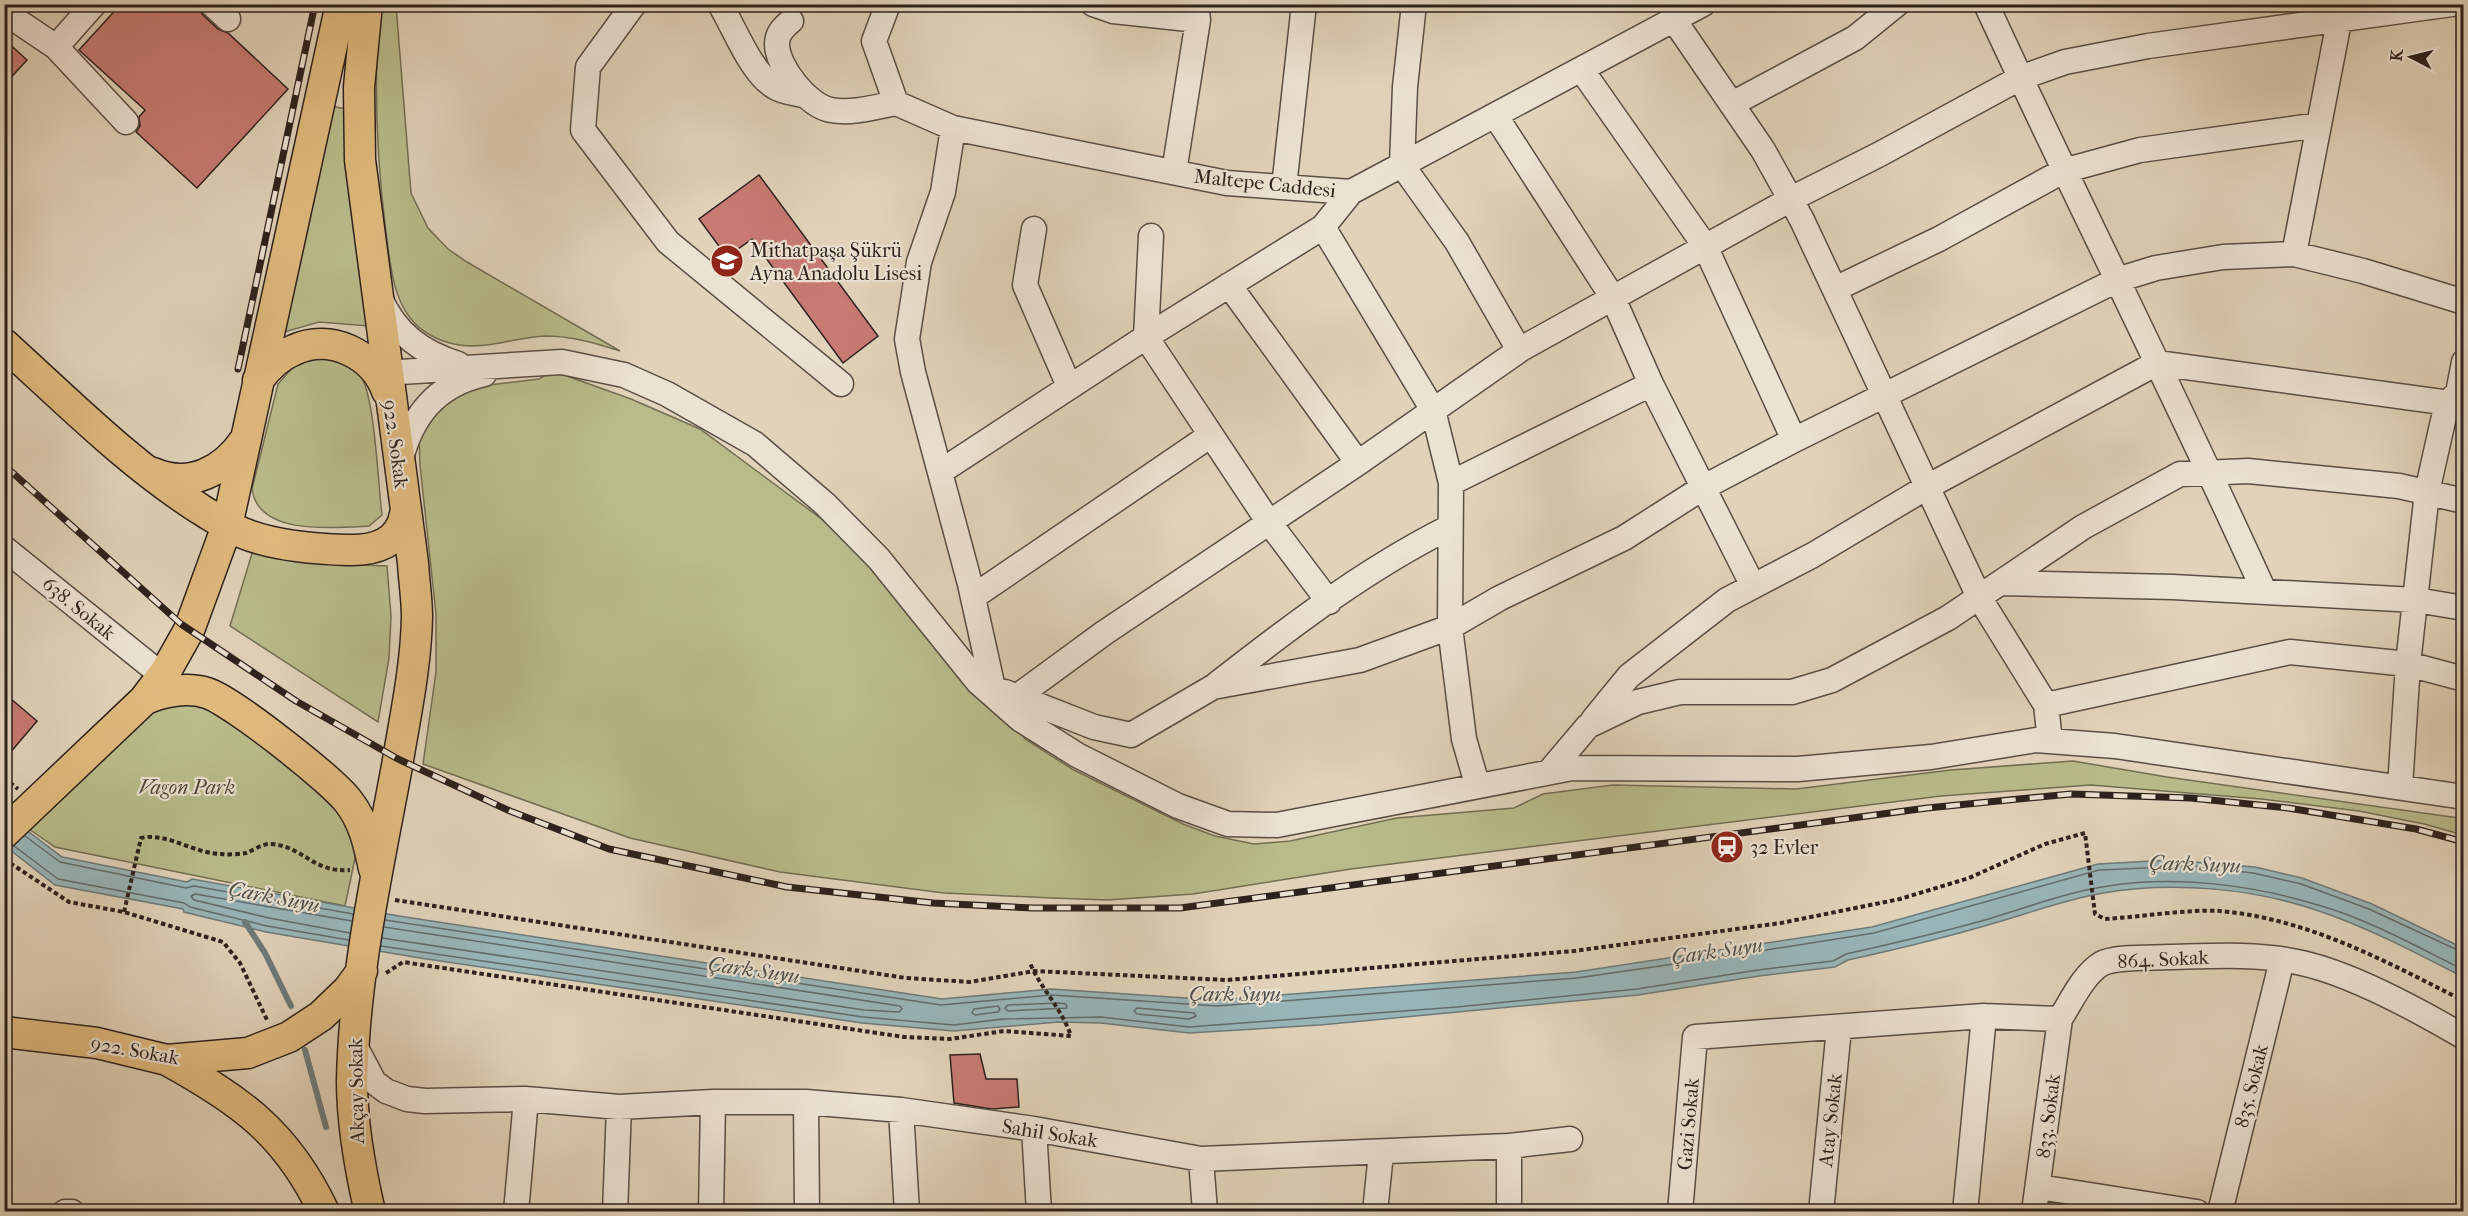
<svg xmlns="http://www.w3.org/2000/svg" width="2468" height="1216" viewBox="0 0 2468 1216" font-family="'IM FELL French Canon',serif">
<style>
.green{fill:#b9bb8b;stroke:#736e54;stroke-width:1.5}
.water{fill:#98b6ba;stroke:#6d7a7b;stroke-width:1.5}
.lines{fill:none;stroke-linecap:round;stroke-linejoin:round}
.shore{stroke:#626c6c;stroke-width:1.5}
.stream{stroke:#6d7a7b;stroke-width:6}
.building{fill:#c87a73;stroke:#2d211d;stroke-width:1.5}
.minor-casing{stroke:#5a4e44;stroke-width:27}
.major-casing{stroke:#2d211d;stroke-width:33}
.path{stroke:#2d211d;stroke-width:4;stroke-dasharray:4.5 3;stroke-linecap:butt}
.minor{stroke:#ece2d2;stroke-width:24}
.major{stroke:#e0ba7d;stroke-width:30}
.rail-casing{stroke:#2d211d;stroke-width:7}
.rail{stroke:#ece2d2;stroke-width:4.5;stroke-dasharray:14;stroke-linecap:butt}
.labels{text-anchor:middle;stroke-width:4.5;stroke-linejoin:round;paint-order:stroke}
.street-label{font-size:20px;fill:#2d211d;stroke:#ece2d2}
.poi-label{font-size:20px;fill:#2d211d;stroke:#ece2d2;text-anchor:start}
.park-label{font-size:20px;font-style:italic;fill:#504838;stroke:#ece2d2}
.water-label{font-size:21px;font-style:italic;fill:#4d4e4c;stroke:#ece2d2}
</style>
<rect width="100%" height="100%" fill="#e1d3ba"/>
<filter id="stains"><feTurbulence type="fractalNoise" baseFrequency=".00333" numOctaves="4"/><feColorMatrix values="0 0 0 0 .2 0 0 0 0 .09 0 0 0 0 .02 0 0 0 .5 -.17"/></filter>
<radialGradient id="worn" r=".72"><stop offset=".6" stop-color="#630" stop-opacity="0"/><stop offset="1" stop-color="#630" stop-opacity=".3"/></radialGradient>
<path class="green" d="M379 5H396L411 193 428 228 448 249 467 262 620 351C595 343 571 336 545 336 515 337 483 351 454 344 439 341 421 332 411 319 392 296 390 261 386 232 376 156 374 81 379 5Z
M331 106 346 109 368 326 319 322 281 333Z
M315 357C330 359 351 361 361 376 375 399 378 484 382 515L369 526C334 528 258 536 252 489L278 384 294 366Z
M553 371 631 399 700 429 823 520 867 558 1025 739 1072 769 1183 824 1215 836 1254 844 1290 841 1397 818 1514 808 1543 794 1613 785 1796 789 1951 770 2073 761 2167 777 2459 818 2463 819V835L2424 824 2359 811 2261 799 2091 785 1941 796 1351 869 1193 894 1108 900 1052 898 944 893 780 872 630 838 423 764 436 672V614L420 465 419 438 435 411 472 387 539 379Z
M253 550 321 563 387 566 391 616 389 658 378 722 230 626Z
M167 684 217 699 362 825 345 906 55 847 26 827Z"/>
<path class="water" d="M4 813 62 857 187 882 192 879 399 916 942 999 1051 989 1217 1000 1576 972 1872 927 2098 864 2170 860 2255 867 2302 878 2372 904 2463 948V977C2416 953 2369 928 2319 911 2253 888 2171 881 2103 893 2068 899 2032 912 1998 922 1948 937 1898 949 1848 960L1835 967 1759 976 1638 995 1320 1025 1189 1033 1101 1023 1058 1022 954 1031 862 1023 420 958 266 932 184 912 183 909 55 885 5 846Z"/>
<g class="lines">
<path class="shore" d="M25 836 60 862 186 888 194 886 353 914
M14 846 58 879 184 903 190 907 267 926 349 940
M385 920 941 1005 1052 995 1217 1006 1577 978 1722 957 1874 933 2099 870 2192 866 2253 873 2301 884 2369 909 2464 953
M350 933 269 918 194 900 191 896 195 894 352 921
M382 938 864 1010 899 1012 902 1009 900 1006 384 927
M381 946 863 1017 954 1025 1003 1019 1101 1017 1189 1027 1457 1007 1637 989 1758 970 1833 961 1846 954C1895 943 1944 932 1992 918 2028 907 2065 893 2102 887 2173 875 2250 884 2318 905 2368 919 2417 947 2464 970
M1059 1003 1066 1004 1067 1008 1008 1011 1005 1008 1008 1005Z
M998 1006 1000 1009 998 1012 975 1015 972 1013 974 1009Z
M1137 1008 1194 1013 1196 1016 1189 1019 1137 1014 1134 1011Z"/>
<path class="stream" d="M245 922 265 953 291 1006
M305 1050 326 1127"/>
</g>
<path class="building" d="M121 4H198L202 14 218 29 228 33 288 89 197 188 136 132 140 126 139 117 145 110 79 50Z
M4 39 27 60 4 85Z
M759 175 878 336 843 363 752 239 727 257 699 219Z
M4 693 37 721 4 760Z
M980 1054 986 1079H1017L1019 1107 992 1109 954 1103 950 1055Z"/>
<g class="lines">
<g class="minor-casing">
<path id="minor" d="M212 4 228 19
M634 4 588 67 583 130 668 242 841 384
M720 4C735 29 751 73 775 87 783 92 794 93 803 95
M888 4 874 41 896 103 953 128 1227 183 1351 192 1703 4
M1093 4 1113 11 1198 20
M1414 4 1405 87 1402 165 1457 242 1519 350
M1986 4C2077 201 2175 394 2264 591
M4 12 56 47 126 122
M1674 20 1763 150 1802 220 1979 597 2046 705 2050 741
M791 21C784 27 777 33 777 44 777 67 808 106 831 110 852 114 875 107 896 103
M56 47 94 4
M1581 69 1705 246 1794 440
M1732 104 1855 38 1897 4
M1495 115 1613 298 1651 384 1753 586
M953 128 943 192 919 262 907 339 913 372 970 584 993 688
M1174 172 1198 20 1196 4
M1284 187 1304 4
M1323 227 1433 410 1451 483 1450 627 1464 739 1477 784
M1034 229 1025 285 1069 386
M1151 236 1146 337 1268 521 1329 602
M2294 254 2342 6
M1229 285 1358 463
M1835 289 1939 239 2063 171 2140 150 2319 125
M380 298C396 334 421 352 458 364
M373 366 400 372 562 362 624 375 667 394 755 444 825 504 879 559 978 682 1020 719 1077 755 1178 806 1228 824 1277 825 1572 768 1798 769 1931 757 2036 740 2115 746 2464 797
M400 462C412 415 436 385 484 374
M940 472 1146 337 1323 227 1351 192
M1451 483 1651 384
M4 548 153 668
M2000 583 2173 587 2416 600 2464 608
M973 597 1211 435
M1217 684C1290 627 1366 569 1448 528
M1005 692 1094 727 1131 735 1213 687 1360 660 1450 627 1500 598 1624 538 1704 487 1794 440 2117 280 2156 268 2223 257 2294 254 2363 271 2464 302
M1018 696 1104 633 1358 463 1521 349 1791 199 1880 154 2020 78 2065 62 2148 46 2452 4
M2046 705 2290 652 2408 664 2464 679
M1593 720 1629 676 1727 600 1813 555 1927 487 2157 363 2464 405
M1549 772 1588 726 1638 702 1680 692H1792L1832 680 1948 618 2083 527 2180 474 2248 471 2399 486 2464 501
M2400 787 2408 664 2427 492 2447 403 2458 393 2464 362
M354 1044 374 1082 386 1091 407 1099 425 1101 526 1099 619 1107 713 1102H806L901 1110 1034 1129 1201 1159 1509 1146V1212
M806 1102 807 1212
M901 1110 907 1212
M1034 1129 1039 1212
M1509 1146 1570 1139
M1201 1159 1205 1212
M2039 1187 2197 1212
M65 1212H72
M516 1212 526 1099
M615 1212 619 1107
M711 1212 713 1102
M1375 1212 1381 1153
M1680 1212 1695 1037 1984 1016 2060 1019C2071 1002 2083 975 2101 964 2115 956 2152 958 2169 957 2211 956 2256 953 2297 962 2349 972 2418 1010 2464 1037
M1821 1212 1839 1028
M1965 1212 1984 1016
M2034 1212 2060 1019
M2220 1212 2282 960"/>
</g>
<g class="major-casing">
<path id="major" d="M367 4 359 87 360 160 413 563C414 581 417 599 417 617 416 667 405 717 397 766 378 869 354 976 352 1081 352 1125 360 1169 370 1212
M4 344C67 401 128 463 200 509 215 518 230 529 248 535 278 546 314 549 347 550 375 551 400 543 405 514
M258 380C267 368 279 356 294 350 330 333 374 354 387 391
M153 473C190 489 224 471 245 440
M144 700C162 691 188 687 207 693 232 701 331 779 348 801 364 821 369 845 374 869
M4 833 144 700 166 671 189 630 227 526 341 4
M4 1032 97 1043 167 1060 248 1053 289 1037 321 1016 348 990 362 971
M167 1060C240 1100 287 1133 324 1212"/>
</g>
<path class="path" d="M4 778 18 789
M4 792 12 784
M4 859 69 902 124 912 223 942 240 963 268 1022
M395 900 906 978 970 982 1034 971 1227 980 1574 951 1781 923 1900 899 1969 878 2045 844 2085 833 2095 914 2105 919C2139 917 2188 909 2220 911 2309 919 2385 961 2464 1001
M124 912 141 838C168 832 194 854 222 854 229 855 239 854 246 853 254 850 263 843 272 844 304 847 313 873 350 870
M386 973 403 962 904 1037 950 1039 1004 1031 1071 1036C1062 1009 1041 989 1030 963"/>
<use href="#minor" class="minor"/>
<use href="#major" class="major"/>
<g class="rail-casing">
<path id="rail" d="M238 369 315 4
M4 465 181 624 296 701 398 759 510 811 609 849 787 887 933 903 1033 908H1180L1927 808 2071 794 2191 798 2288 808 2416 829 2464 842"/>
</g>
<use href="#rail" class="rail"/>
</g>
<defs>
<g id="school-disc" transform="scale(1.725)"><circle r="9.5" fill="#8f2418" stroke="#ece2d2"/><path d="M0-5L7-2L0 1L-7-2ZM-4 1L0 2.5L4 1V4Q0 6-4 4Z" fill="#fff"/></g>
<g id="station-disc" transform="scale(1.725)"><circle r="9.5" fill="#8f2418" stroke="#ece2d2"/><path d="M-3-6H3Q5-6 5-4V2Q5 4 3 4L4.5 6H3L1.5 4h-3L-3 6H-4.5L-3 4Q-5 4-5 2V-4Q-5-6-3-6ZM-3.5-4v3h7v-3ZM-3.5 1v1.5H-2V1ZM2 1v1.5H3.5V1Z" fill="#fff"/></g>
</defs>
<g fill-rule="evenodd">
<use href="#school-disc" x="727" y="261"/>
<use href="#station-disc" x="1727" y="847"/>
</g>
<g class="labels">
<g class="street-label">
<text transform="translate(1265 183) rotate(6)" y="7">Maltepe Caddesi</text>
<text transform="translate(396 444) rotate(82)" y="7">922. Sokak</text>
<text transform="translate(79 608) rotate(39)" y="7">638. Sokak</text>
<text transform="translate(2163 959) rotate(-3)" y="7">864. Sokak</text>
<text transform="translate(135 1050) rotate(10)" y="7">922. Sokak</text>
<text transform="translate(2251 1086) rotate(-76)" y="7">835. Sokak</text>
<text transform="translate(356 1091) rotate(-91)" y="7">Akçay Sokak</text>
<text transform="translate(2048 1116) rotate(-83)" y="7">833. Sokak</text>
<text transform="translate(1830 1120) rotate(-84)" y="7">Atay Sokak</text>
<text transform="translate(1688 1124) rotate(-85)" y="7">Gazi Sokak</text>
<text transform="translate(1050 1133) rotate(9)" y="7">Sahil Sokak</text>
</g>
<g class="poi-label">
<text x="750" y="257">Mithatpaşa Şükrü<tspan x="750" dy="23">Ayna Anadolu Lisesi</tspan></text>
<text x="1750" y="854">32 Evler</text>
</g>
<g class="park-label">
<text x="187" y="794">Vagon Park</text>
</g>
<g class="water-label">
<text transform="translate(2195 864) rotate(2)" y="7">Çark Suyu</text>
<text transform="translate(274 897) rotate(11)" y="7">Çark Suyu</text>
<text transform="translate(1717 951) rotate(-8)" y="7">Çark Suyu</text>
<text transform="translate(754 970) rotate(8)" y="7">Çark Suyu</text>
<text x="1235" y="1001">Çark Suyu</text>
</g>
</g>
<rect width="2468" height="1216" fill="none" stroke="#e1d3ba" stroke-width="24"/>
<rect x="6" y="6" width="2456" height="1204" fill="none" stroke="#2d211d" stroke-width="3"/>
<rect x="12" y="12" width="2444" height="1192" fill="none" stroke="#2d211d" stroke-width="1.5"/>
<g transform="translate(2411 57) rotate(277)" stroke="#ece2d2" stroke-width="4.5" paint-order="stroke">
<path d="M0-4.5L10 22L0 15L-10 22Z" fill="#2d211d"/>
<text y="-9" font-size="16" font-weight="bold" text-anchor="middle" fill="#2d211d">K</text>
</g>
<rect width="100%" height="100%" filter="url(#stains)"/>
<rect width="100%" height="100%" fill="url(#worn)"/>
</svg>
